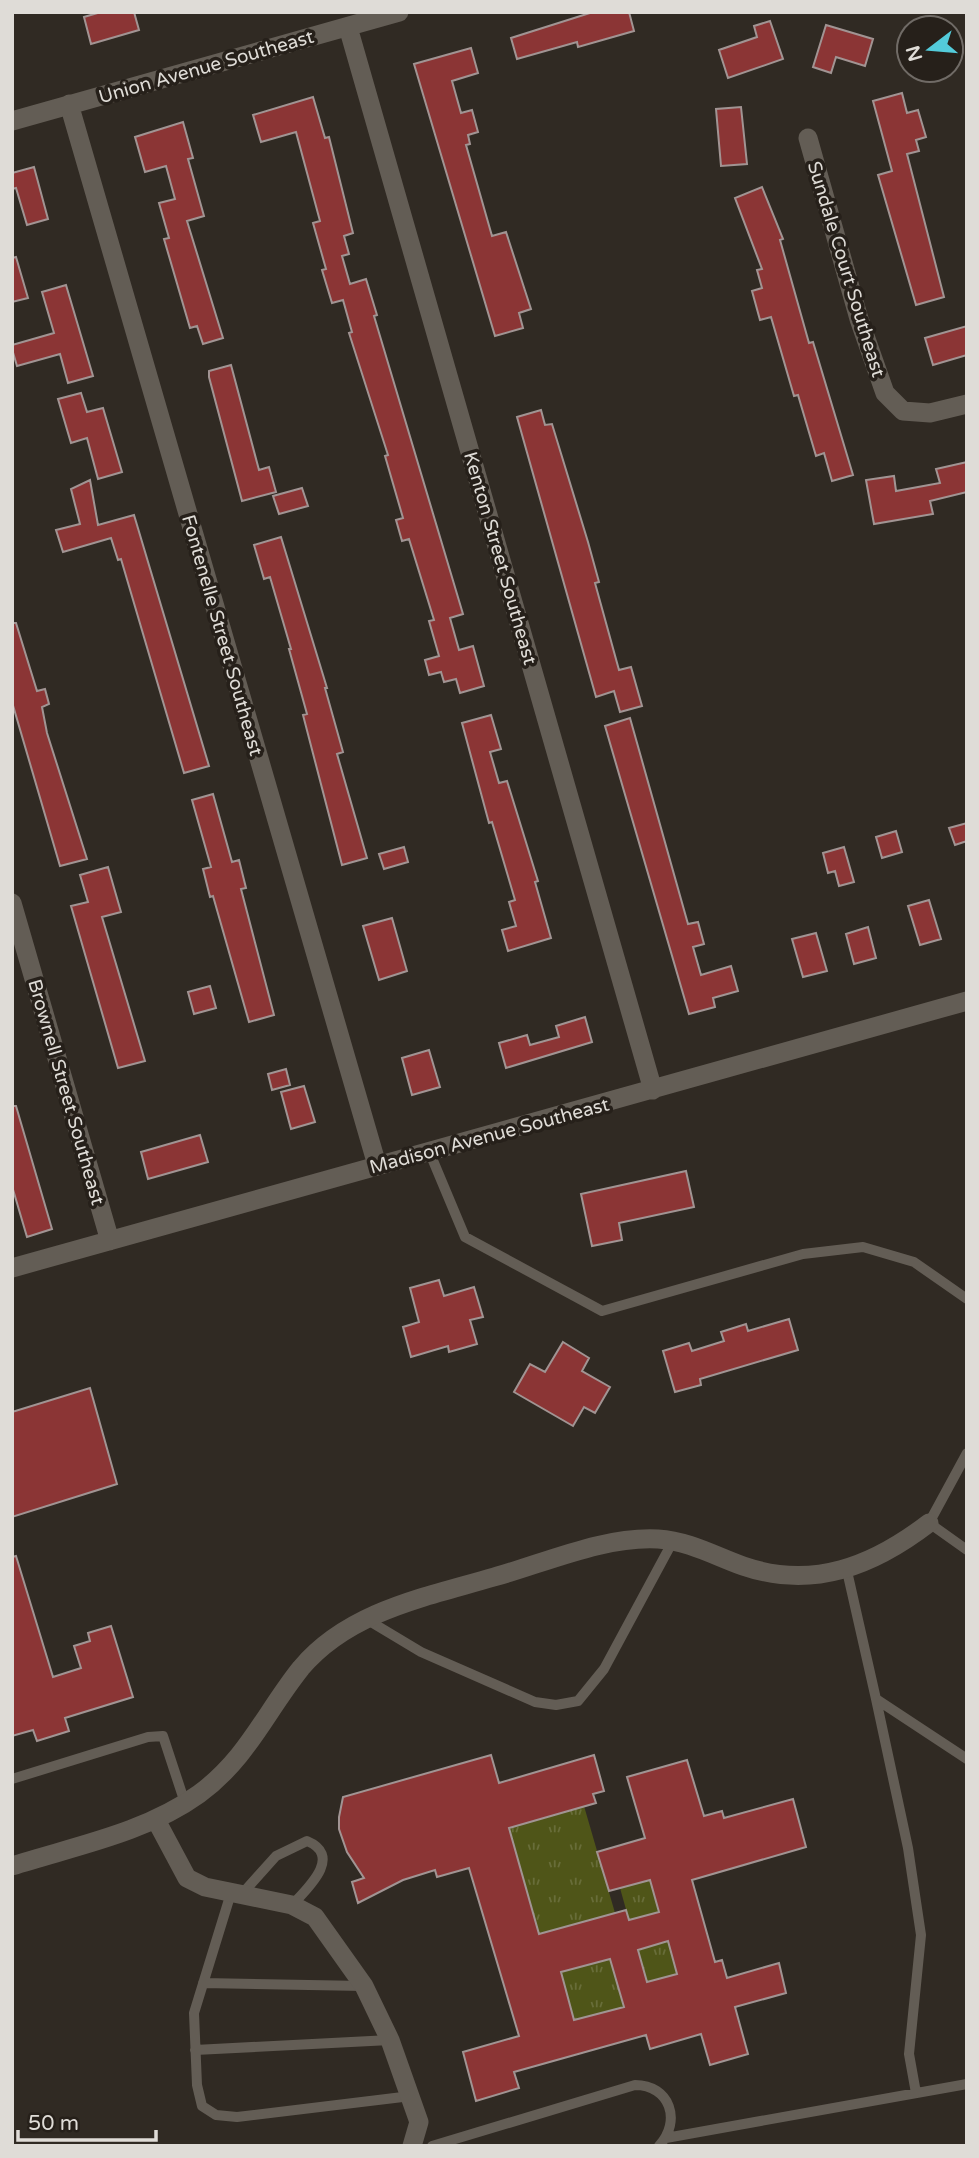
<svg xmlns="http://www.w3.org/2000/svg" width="979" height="2158" viewBox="0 0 979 2158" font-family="'Varela Round',sans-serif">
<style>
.grass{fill:url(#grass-tufts)}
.building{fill:#8b3535;stroke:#a19493;stroke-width:2;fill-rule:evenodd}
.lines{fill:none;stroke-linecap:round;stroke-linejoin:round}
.service{stroke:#635d55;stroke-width:10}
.minor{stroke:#635d55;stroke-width:19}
.labels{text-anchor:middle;stroke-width:7;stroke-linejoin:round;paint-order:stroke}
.street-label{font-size:19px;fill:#dfdcd7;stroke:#26201a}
</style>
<defs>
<pattern id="grass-tufts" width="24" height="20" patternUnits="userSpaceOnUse" patternTransform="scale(1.75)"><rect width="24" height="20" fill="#4f5518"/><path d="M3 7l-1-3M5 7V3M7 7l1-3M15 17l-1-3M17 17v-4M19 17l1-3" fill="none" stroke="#686d39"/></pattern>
</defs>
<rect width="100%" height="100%" fill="#302a23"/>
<path class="grass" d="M584 1806 615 1913 539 1934 509 1828Z
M650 1880 659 1912 629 1920 620 1888Z
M668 1941 677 1974 647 1982 638 1950Z
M610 1959 624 2007 574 2020 561 1972Z"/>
<path class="building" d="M101 12H134L139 30 91 44 84 17Z
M593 12H629L634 31 578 47 577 42 517 59 511 38Z
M770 21 783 59 728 78 719 50 757 37 754 26Z
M826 25 873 39 865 66 836 57 831 73 813 67Z
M471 48 478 73 452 81 461 113 472 110 478 132 468 135 470 144 466 145 492 236 506 232 531 309 519 313 523 328 495 336 414 64Z
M902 93 907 113 918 110 926 137 916 140 919 151 907 154 944 297 916 305 878 175 892 171 873 101Z
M313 97 325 138 329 137 353 233 344 236 349 254 342 256 350 284 366 279 377 315 374 316 463 614 450 618 459 650 473 646 484 686 460 693 456 679 444 682 441 672 429 675 425 660 439 656 429 621 434 620 409 539 402 541 396 520 403 518 385 456 388 455 349 333 352 332 343 300 332 303 322 270 326 269 313 223 320 221 296 132 261 142 253 115Z
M741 107 747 164 721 166 716 109Z
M183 122 193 158 188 159 204 216 187 221 223 338 203 344 197 326 190 328 164 239 169 238 159 203 175 199 166 166 145 172 135 137Z
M34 167 48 219 27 225 16 188 12 189V173Z
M762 187 783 239 780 240 809 343 813 342 853 475 832 481 824 453 816 456 798 395 794 396 771 317 760 320 752 291 762 288 757 270 762 269 735 198Z
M16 257 28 298 12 302V258Z
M66 285 93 376 68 383 60 354 17 366 12 349V345L54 333 42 292Z
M967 326V355L933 365 925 338Z
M231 365 259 470 269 467 276 492 242 501 209 377V371Z
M81 393 87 412 103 408 122 472 98 479 87 438 71 443 58 399Z
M541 410 545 425 552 424 588 542 599 582 595 583 619 670 631 667 642 706 620 712 614 691 596 697 517 417Z
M967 462V492L930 501 933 514 874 524 866 480 894 476 896 491 940 483 936 469Z
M90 480 98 525 134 515 209 766 184 773 121 559 118 560 111 538 63 552 56 530 80 524 71 489Z
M302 488 308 506 279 514 273 496Z
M281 537 327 688H325L343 752 337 754 367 858 342 865 303 715 307 714 289 649H291L270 577 264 579 254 545Z
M12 623H16L37 691 45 689 49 704 42 707 47 733 87 859 60 866 12 702Z
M491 715 501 749 490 752 499 783 507 781 538 881 535 882 551 938 508 951 502 930 516 926 509 902 515 900 492 822 489 823 462 723Z
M630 718 688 924 698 922 704 944 693 947 701 975 731 966 738 991 713 998 715 1007 689 1014 605 726Z
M213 794 232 862 239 860 246 888 241 889 274 1015 249 1022 213 896 210 897 203 869 211 867 192 800Z
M967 823V841L955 845 949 828Z
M896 831 902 852 882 858 876 837Z
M404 847 408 862 384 869 379 854Z
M844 847 854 882 839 886 835 871 828 873 823 853Z
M108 867 121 912 102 917 145 1061 118 1068 71 906 88 902 80 875Z
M929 900 941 939 920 945 908 906Z
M392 918 407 971 379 980 363 926Z
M868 927 876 958 854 964 846 934Z
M816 933 827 971 803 977 792 939Z
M210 986 216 1008 194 1014 188 992Z
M585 1017 592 1042 506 1068 499 1043 527 1035 530 1045 559 1037 556 1026Z
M429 1050 440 1087 412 1095 402 1058Z
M286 1069 290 1085 272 1090 268 1074Z
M304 1086 315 1122 291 1129 281 1092Z
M12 1106H16L52 1229 27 1237 12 1186Z
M200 1135 208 1162 148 1179 141 1152Z
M686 1171 694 1207 619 1223 622 1240 592 1246 581 1194Z
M439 1280 444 1296 474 1287 483 1317 470 1320 477 1344 449 1352 448 1346 411 1357 403 1327 419 1322 410 1288Z
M789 1319 798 1350 700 1379 701 1385 675 1392 663 1351 689 1343 692 1351 724 1341 721 1332 746 1324 748 1331Z
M563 1342 589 1358 582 1371 610 1387 595 1413 584 1407 573 1426 514 1392 530 1364 545 1372Z
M90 1388 117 1484 12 1517V1412Z
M16 1556 53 1677 81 1668 74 1646 90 1641 88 1633 111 1626 133 1697 65 1718 69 1731 37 1741 33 1730 12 1736V1557Z
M491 1755 499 1783 594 1755 604 1791 593 1794 596 1803 509 1828 539 1934 626 1910 629 1920 659 1912 650 1880 609 1891 597 1852 645 1838 627 1777 687 1760 704 1816 722 1811 724 1818 793 1799 806 1847 692 1880 715 1962 722 1960 727 1978 779 1963 786 1993 735 2007 748 2054 710 2065 701 2034 650 2049 646 2035 514 2072 519 2088 476 2101 463 2052 519 2036 469 1868 437 1877 435 1870 403 1880 358 1903 352 1882 364 1878 347 1852 339 1829V1817L343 1797ZM668 1941 677 1974 647 1982 638 1950ZM610 1959 624 2007 574 2020 561 1972Z"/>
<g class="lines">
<path class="service" d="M429 1151 465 1237 602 1311 803 1254 863 1247 914 1262 967 1299
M967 1453 929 1523 967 1550
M847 1571 876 1699 967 1759
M366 1619 421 1652 535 1702 556 1705 578 1701 604 1669 673 1541
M876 1699 908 1848 921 1935 909 2054 916 2093
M12 1779 148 1737 163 1736 185 1803
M231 1893 194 2013 197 2085 202 2106 216 2115 237 2117 411 2096
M241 1895 276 1856 307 1841C343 1856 308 1888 292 1905
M203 1983 364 1986
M195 2050 390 2040
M666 2138 967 2084
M432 2146 635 2085C670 2085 682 2121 659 2146"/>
<path class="minor" d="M348 27 653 1090
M69 104 377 1165
M12 121 399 12
M808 138 859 319 885 393 903 411 930 413 967 404
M12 903 110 1241
M12 1268 967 1001
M156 1820 187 1878 205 1887 292 1905 315 1917 364 1986 390 2040 419 2122 412 2146
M12 1866C75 1846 145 1833 199 1794 247 1759 265 1713 301 1668 349 1611 426 1597 494 1577 545 1563 604 1536 658 1539 689 1541 715 1556 743 1566 813 1590 873 1566 929 1523"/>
</g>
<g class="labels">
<g class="street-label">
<text transform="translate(206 66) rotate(-16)" y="7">Union Avenue Southeast</text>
<text transform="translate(847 269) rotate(73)" y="7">Sundale Court Southeast</text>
<text transform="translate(501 558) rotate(74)" y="7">Kenton Street Southeast</text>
<text transform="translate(223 635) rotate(74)" y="7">Fontenelle Street Southeast</text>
<text transform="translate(67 1092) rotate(74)" y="7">Brownell Street Southeast</text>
<text transform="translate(489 1135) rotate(-15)" y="7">Madison Avenue Southeast</text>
</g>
</g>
<rect width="979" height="2158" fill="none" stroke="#dfdcd7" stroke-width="28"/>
<g transform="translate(930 49) rotate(254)"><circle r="33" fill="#26201a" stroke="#706b66" stroke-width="2"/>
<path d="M0-5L12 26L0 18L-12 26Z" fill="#53cbda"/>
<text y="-10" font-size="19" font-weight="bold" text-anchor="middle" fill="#dfdcd7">N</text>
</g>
<path d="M18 2130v10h138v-10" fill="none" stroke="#dfdcd7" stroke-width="3.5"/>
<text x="28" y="2130" font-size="21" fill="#dfdcd7" stroke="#26201a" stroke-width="5" paint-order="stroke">50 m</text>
</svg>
